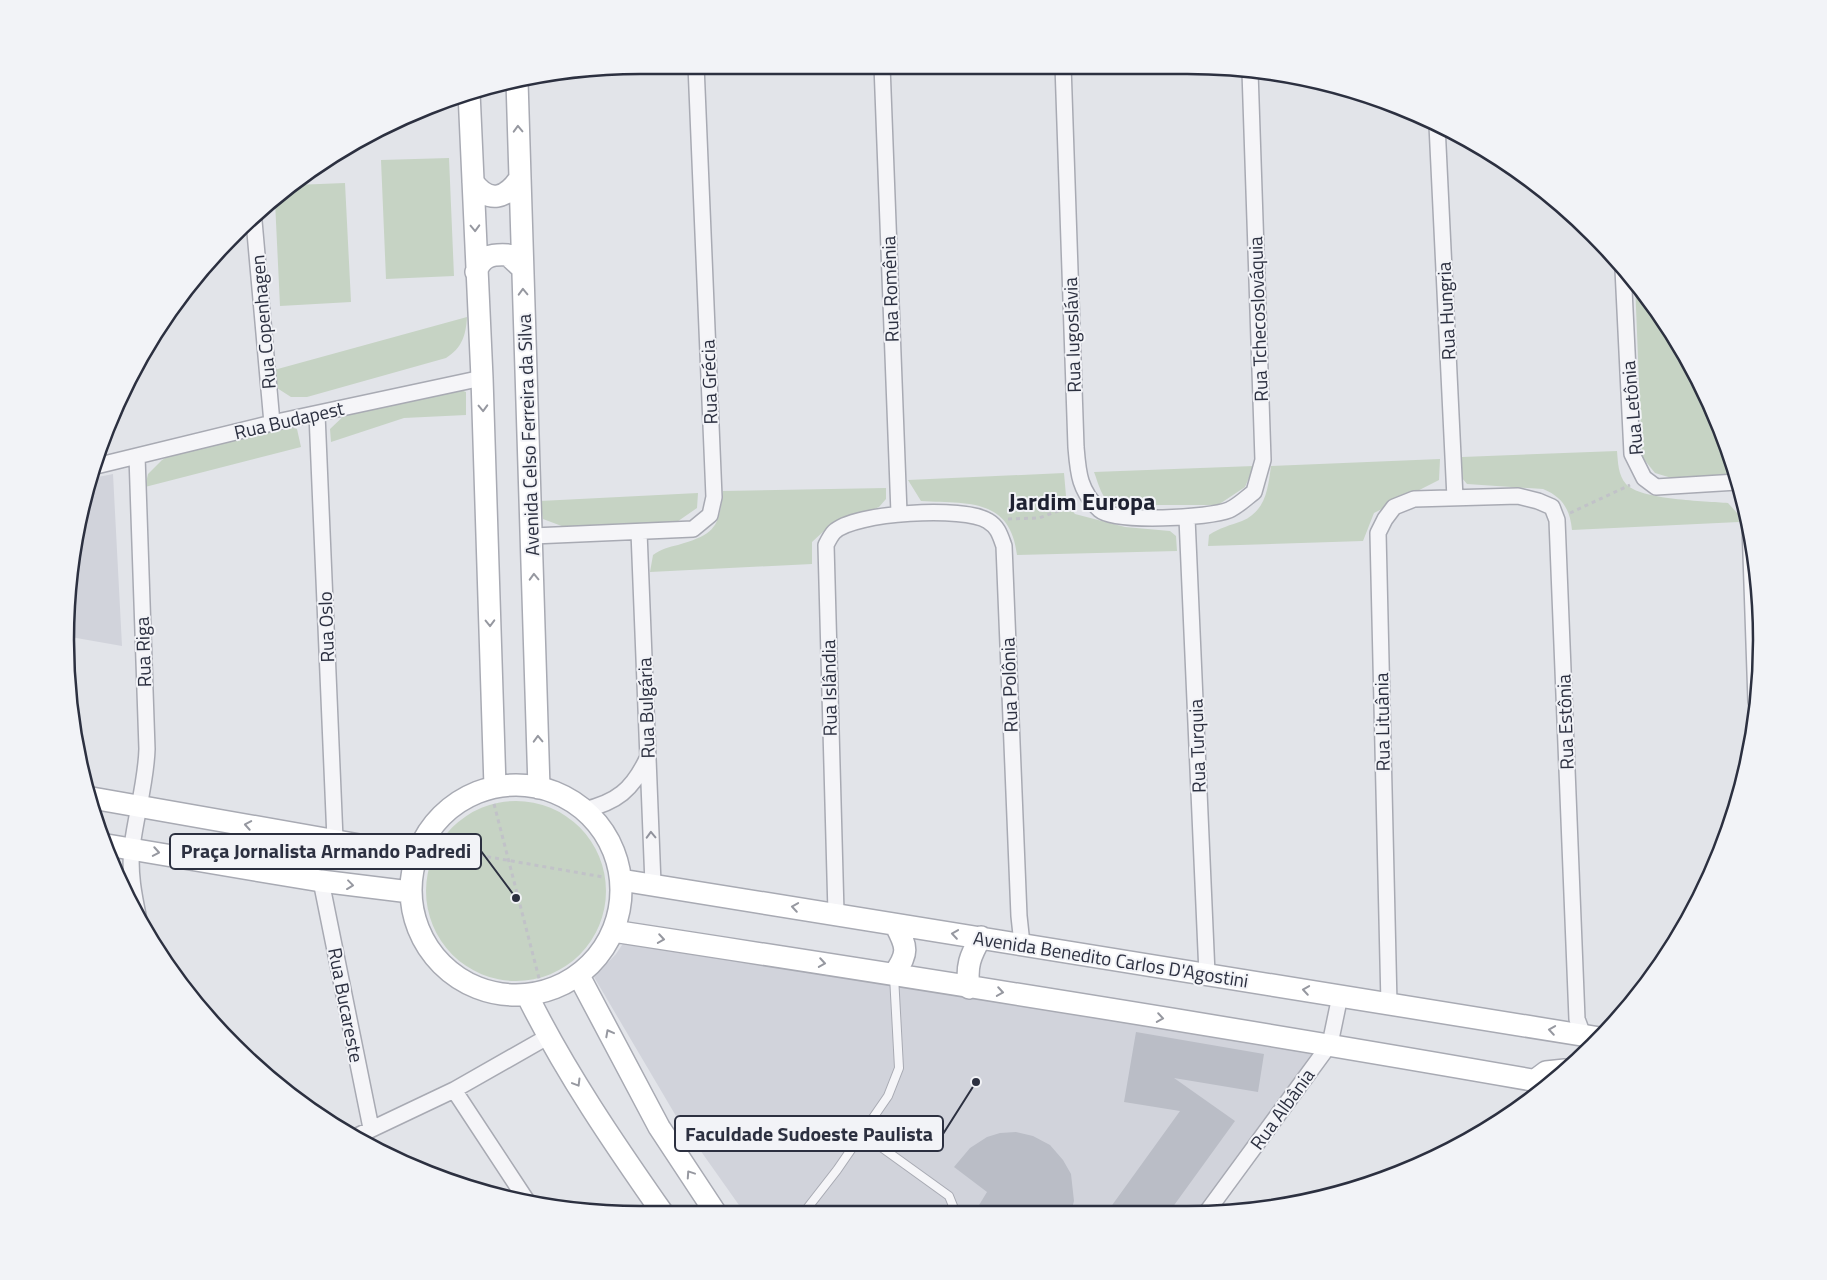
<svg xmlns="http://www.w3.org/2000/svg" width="1827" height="1280" viewBox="0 0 1827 1280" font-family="'Titillium Web',sans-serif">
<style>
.built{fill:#d1d3db}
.green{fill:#c6d3c4}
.building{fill:#babdc6}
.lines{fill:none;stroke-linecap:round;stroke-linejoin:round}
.lane-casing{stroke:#a8aab3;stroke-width:10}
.street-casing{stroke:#a8aab3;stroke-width:18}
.secondary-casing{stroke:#a8aab3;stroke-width:24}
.path{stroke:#c1c2c8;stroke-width:3;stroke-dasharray:4 4;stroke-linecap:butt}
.lane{stroke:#f5f5f8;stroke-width:8}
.street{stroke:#f5f5f8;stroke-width:15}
.secondary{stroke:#fff;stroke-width:21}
.oneway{stroke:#9698a0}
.oneway2{stroke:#90929c}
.labels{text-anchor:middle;stroke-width:4;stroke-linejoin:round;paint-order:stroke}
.street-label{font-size:19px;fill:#2c3040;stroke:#f2f3f7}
.district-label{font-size:24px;font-weight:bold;fill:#1e2131;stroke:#f2f3f7}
.rim{fill:none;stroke:#2c3040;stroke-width:2.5}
.leader{fill:none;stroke:#2c3040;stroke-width:2}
.callout-dot{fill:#2c3040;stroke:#f2f3f7;stroke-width:2}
.callout{fill:#f2f3f7;stroke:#2c3040;stroke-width:2}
.callout-label{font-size:20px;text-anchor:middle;font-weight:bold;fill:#2c3040}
</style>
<rect width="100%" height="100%" fill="#e2e4e9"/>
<path class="built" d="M113 474 122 646 65 636 70 565 93 478Z
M624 942 1321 1048 1200 1214 746 1215 676 1116 594 977 616 954Z"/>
<path class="green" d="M449 158 454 276 386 279 381 160Z
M345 183 351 302 280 306 275 201 294 185Z
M1635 283 1665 321 1718 420 1735 474 1675 479 1655 473 1642 457Z
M467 317C466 335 462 348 446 358L307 397H291L277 388 274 370Z
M449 385 466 392V415L404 418 331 442 330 429 350 410Z
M284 425 297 429 301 447 145 487 148 474 162 460 179 450Z
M1617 451C1618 462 1618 475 1626 484 1640 500 1706 501 1728 503L1738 514 1739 522 1572 530C1570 510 1563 497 1543 489L1467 484 1462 478V457Z
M1440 459 1439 480 1374 513 1363 541 1208 546 1209 535C1219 528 1231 525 1242 521 1266 511 1268 488 1271 466Z
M1254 466 1245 487 1218 505H1113C1101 498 1099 485 1094 472Z
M1064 473 1066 496 1069 507 1075 514 1125 527 1170 531 1176 536 1177 551 1017 555C1010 497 967 504 921 501L908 480Z
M886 488V499L879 507 825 530 812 542V564L650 572 653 555C661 549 669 547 678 545 715 534 719 528 723 491Z
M698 493 697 508 671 526 567 528 543 519 540 501Z
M426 891a90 90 0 1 1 180 0a90 90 0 1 1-180 0Z"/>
<path class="building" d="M1136 1032 1264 1054 1258 1092 1174 1078 1235 1121 1167 1215H1105L1180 1111 1124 1102Z
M1016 1132 1033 1136 1050 1145 1063 1160 1071 1174 1074 1201 1070 1215H973L987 1192 954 1167 970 1148 987 1137 1000 1133Z"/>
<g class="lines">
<g class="lane-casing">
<path id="lane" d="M863 1134 949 1196 953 1206 950 1215
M802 1215 837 1170 888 1096 899 1068 894 976"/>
</g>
<g class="street-casing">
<path id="street" d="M882 65 899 513
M1063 65 1076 447C1078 472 1079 491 1100 510 1115 523 1210 518 1229 510 1238 506 1246 498 1254 492L1263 460 1250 71
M1437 125 1455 498
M254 221 272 423
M1623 269 1632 454 1644 478 1656 487 1737 482
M317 414 335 839
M137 456 147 749C146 783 136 814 132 847 129 872 134 896 139 920
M96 466 272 423 482 378
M1187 518 1207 974
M1750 525 1756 702
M639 532 653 884
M533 536 693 529 710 515 714 497 696 65
M584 810C617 802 632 790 647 759
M321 881 371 1128
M836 913 826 545C828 541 831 535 834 532 854 512 965 506 988 521 998 527 1000 535 1004 546L1019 916 1022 944
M1389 1004 1378 533 1385 519 1394 507 1414 499 1518 496 1538 501 1552 507 1557 520 1577 1019 1583 1035
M454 1090 529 1204
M355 1137 454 1090 549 1036
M1206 1213 1330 1044 1340 996"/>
</g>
<g class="secondary-casing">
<path id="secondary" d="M517 81 539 788
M469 92 482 378 495 787
M473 182C489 204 506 199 520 178
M476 272C482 256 491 254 508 255L522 268
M411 890a105 105 0 1 1 210 0a105 105 0 1 1-210 0Z
M92 798 416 855
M107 845 321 881 410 892
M621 880 1600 1038
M613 931C926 979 1238 1028 1549 1083
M894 974C909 953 907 947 896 926
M579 976 659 1127 717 1215
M969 988C966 966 970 956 981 937
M527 995C565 1072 615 1145 664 1215
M1534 1081 1546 1072 1565 1070"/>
</g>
<path class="path" d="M1570 513 1630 485
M1008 519 1039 518 1069 507 1072 500
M494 804 540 982
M432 847 603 877"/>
<use href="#lane" class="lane"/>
<use href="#street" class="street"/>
<use href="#secondary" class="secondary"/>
</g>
<defs><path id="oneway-chevron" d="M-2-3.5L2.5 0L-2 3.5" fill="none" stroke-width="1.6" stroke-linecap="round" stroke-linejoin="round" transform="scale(1.25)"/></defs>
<g class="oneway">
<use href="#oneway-chevron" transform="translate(518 129) rotate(-92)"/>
<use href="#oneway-chevron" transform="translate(475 228) rotate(88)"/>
<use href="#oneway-chevron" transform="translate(523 292) rotate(-92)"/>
<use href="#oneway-chevron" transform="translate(483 408) rotate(88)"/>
<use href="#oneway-chevron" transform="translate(534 577) rotate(-92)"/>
<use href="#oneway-chevron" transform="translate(490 623) rotate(89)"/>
<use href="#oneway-chevron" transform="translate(538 739) rotate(-92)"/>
<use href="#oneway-chevron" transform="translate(248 825) rotate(-170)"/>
<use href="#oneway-chevron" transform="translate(156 852) rotate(10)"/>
<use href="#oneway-chevron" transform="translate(350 885) rotate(7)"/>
<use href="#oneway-chevron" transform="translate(795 907) rotate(-171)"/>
<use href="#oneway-chevron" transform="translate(955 934) rotate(-172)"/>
<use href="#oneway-chevron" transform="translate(661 939) rotate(9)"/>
<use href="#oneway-chevron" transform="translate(822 963) rotate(9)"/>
<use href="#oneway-chevron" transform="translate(1306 990) rotate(-171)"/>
<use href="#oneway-chevron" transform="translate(1000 992) rotate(9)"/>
<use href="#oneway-chevron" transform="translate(1160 1018) rotate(9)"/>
<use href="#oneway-chevron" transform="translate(1552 1030) rotate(-171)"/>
<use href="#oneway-chevron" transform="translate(609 1033) rotate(-118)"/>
<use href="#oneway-chevron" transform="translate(577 1083) rotate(59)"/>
<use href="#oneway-chevron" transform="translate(690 1174) rotate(-124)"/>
</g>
<use class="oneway2" href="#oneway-chevron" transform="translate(651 835) rotate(-92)"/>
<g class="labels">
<g class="street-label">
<text transform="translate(890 289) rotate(-92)" y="7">Rua Romênia</text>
<text transform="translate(1446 311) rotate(-93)" y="7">Rua Hungria</text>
<text transform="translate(1258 319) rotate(-92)" y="7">Rua Tchecoslováquia</text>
<text transform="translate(263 322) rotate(-95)" y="7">Rua Copenhagen</text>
<text transform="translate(1072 335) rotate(-92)" y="7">Rua Iugoslávia</text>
<text transform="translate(709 382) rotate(-92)" y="7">Rua Grécia</text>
<text transform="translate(1632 408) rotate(-95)" y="7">Rua Letônia</text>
<text transform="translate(289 420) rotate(-13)" y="7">Rua Budapest</text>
<text transform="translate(528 435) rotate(-92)" y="7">Avenida Celso Ferreira da Silva</text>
<text transform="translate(326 627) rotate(-92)" y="7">Rua Oslo</text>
<text transform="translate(143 652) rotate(-92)" y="7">Rua Riga</text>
<text transform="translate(1009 685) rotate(-92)" y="7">Rua Polônia</text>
<text transform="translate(829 688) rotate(-91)" y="7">Rua Islândia</text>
<text transform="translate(646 708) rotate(-92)" y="7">Rua Bulgária</text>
<text transform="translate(1382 722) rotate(-91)" y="7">Rua Lituânia</text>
<text transform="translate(1565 722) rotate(-92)" y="7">Rua Estônia</text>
<text transform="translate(1197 746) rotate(-92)" y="7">Rua Turquia</text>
<text transform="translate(1111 959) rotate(9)" y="7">Avenida Benedito Carlos D'Agostini</text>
<text transform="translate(346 1005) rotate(79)" y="7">Rua Bucareste</text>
<text transform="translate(1282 1109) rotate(-54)" y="7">Rua Albânia</text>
</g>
<g class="district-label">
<text x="1082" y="510">Jardim Europa</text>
</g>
</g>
<path d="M0 0H1827V1280H0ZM640 74H1187A566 566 0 0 1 1753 640V640A566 566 0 0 1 1187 1206H640A566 566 0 0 1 74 640V640A566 566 0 0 1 640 74Z" fill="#f2f3f7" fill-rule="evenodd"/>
<path class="rim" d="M640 74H1187A566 566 0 0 1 1753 640V640A566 566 0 0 1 1187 1206H640A566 566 0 0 1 74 640V640A566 566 0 0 1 640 74Z"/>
<path class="leader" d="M516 898L481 851M976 1082L943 1134"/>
<g class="callout-dot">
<circle cx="516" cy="898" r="5"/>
<circle cx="976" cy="1082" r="5"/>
</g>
<g class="callout">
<rect x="170" y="834" width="311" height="35" rx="5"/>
<rect x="675" y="1116" width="268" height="35" rx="5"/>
</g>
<g class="callout-label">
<text x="326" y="858">Praça Jornalista Armando Padredi</text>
<text x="809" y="1141">Faculdade Sudoeste Paulista</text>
</g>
</svg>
